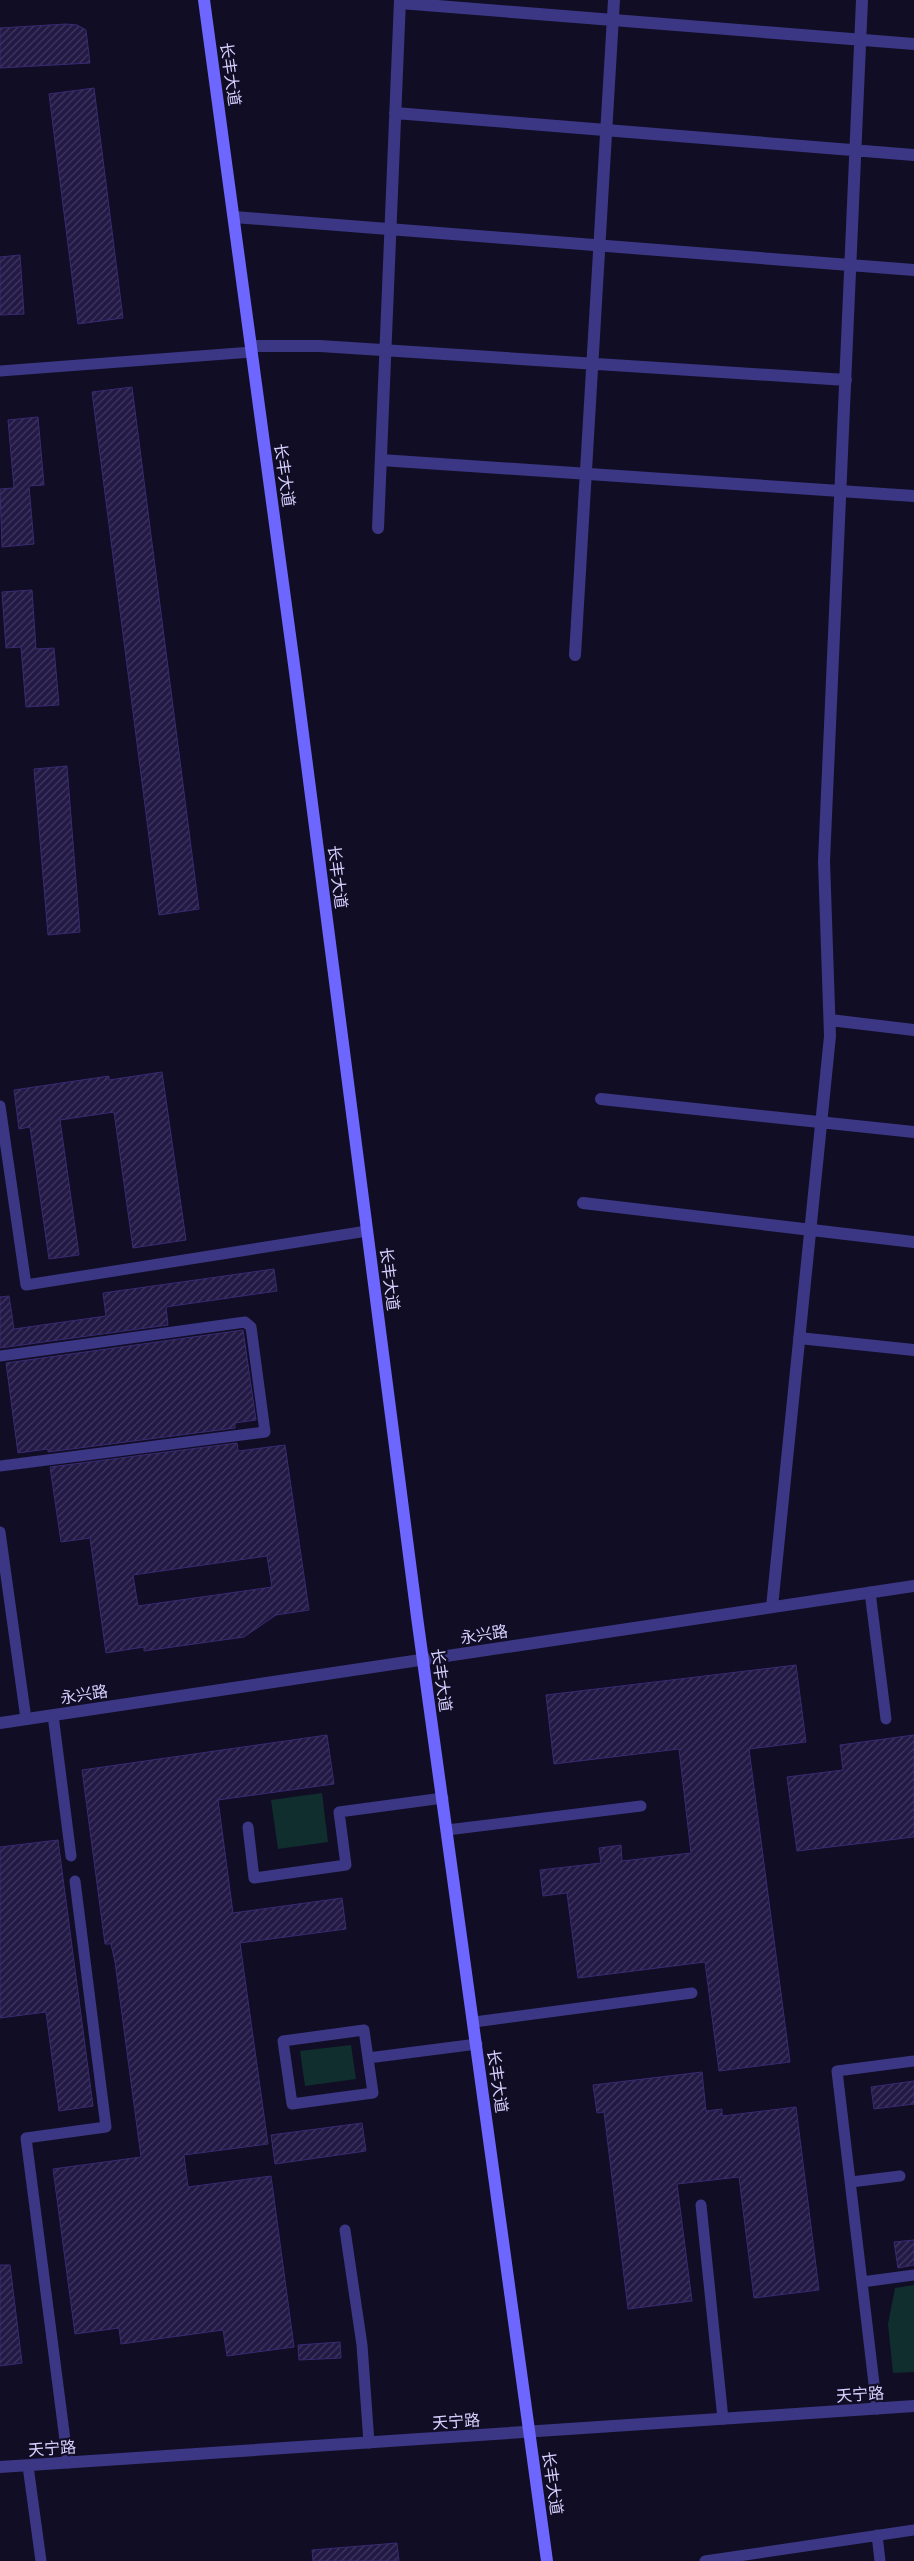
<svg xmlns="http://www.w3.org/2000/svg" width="914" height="2561" viewBox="0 0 914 2561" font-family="'Golos Text','Noto Sans SC',sans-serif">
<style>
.grass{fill:#102e2d}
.building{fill:url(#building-hatch);stroke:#392a72;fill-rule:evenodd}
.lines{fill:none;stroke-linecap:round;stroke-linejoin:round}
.service{stroke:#3b3784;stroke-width:11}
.minor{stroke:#3b3784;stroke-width:12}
.tertiary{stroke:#3b3784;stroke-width:12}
.secondary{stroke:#6d67ff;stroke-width:12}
.labels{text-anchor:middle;stroke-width:4.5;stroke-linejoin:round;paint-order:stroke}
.street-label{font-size:16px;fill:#d6d0ff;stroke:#110d24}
</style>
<defs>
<pattern id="building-hatch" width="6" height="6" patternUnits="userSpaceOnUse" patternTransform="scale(1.25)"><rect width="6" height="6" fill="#221945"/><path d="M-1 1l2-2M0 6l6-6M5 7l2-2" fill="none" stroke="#413961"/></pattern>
</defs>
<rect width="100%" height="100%" fill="#110d24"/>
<path class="grass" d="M322 1793 328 1842 278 1849 271 1800Z
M351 2045 356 2079 305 2086 300 2051Z
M914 2285V2372L893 2373 888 2324 895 2288Z"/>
<path class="building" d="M66 24 77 25 86 30 90 63 0 68V28Z
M94 88 123 318 78 324 49 94Z
M20 255 24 314 0 315V257Z
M132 387 199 909 159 915 92 392Z
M38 417 44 485 29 486 34 544 2 547 0 489 14 488 8 420Z
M32 590 36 649 54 648 59 705 26 707 21 647 6 648 2 592Z
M67 766 80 932 48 935 34 769Z
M162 1072 186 1240 133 1248 114 1112 60 1120 79 1255 49 1259 30 1127 19 1129 14 1090 109 1076V1080Z
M274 1269 277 1291 166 1307 168 1325 0 1348V1297L9 1296 14 1329 106 1316 103 1293Z
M243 1330 256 1420 235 1423V1428L48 1452V1449L18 1453 6 1363Z
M237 1443 238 1451 285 1445 309 1610 276 1615 244 1637 144 1651V1647L106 1653 90 1538 61 1542 50 1467ZM267 1556 272 1587 138 1606 133 1575Z
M796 1665 806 1742 749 1749 790 2062 719 2071 705 1962 578 1978 567 1893 543 1896 540 1870 601 1863 599 1848 621 1845 622 1861 691 1853 679 1749 554 1764 546 1695Z
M327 1735 334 1784 218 1800 233 1913 342 1898 346 1929 240 1943 268 2144 184 2155 188 2187 271 2176 294 2347 227 2356 223 2330 121 2344 119 2328 75 2334 53 2169 141 2157 115 1962 111 1944H105L82 1770Z
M914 1735V1837L797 1851 787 1777 843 1770 840 1745Z
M58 1840 93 2106 59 2111 46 2012 0 2018V1847Z
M702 2072 706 2111 722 2109V2116L796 2107 819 2290 754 2298 739 2177 677 2184 692 2301 628 2309 604 2112 597 2113 593 2085Z
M914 2081V2104L874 2109 871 2087Z
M362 2123 366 2151 275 2164 271 2135Z
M914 2240V2265L898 2268 894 2242Z
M0 2265H10L22 2363 0 2366Z
M340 2342 341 2358 299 2360 298 2345Z
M397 2543 399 2561H313L312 2550Z"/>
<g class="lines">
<path class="service" d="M0 371 252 352
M0 1106 26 1285 367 1231
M0 1356 245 1322 251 1327 265 1432 0 1466
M0 1532 26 1719
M870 1592 886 1719
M53 1715 71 1856
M248 1827 254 1878 346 1865 339 1812 443 1798
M447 1830 641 1806
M474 2022 692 1993
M364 2030 373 2093 292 2104 283 2041Z
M368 2058 477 2044
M851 2182 900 2176
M701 2205 723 2419
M345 2230 362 2345 369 2443
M862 2282 914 2275
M877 2409 837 2071 914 2061
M68 2463 26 2138 106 2127 75 1881
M28 2466 41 2561
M877 2535 880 2561
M705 2561 914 2530"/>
<path class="minor" d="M400 3 914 44
M395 113 914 155
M234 217 914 270
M251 346H320L846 380
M381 460 914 496
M378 528 400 0
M575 655 614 0
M830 1020 914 1030
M601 1099 914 1132
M583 1203 914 1242
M799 1338 914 1350
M772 1607 830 1036 824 861 862 0"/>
<path class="tertiary" d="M0 1723 914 1586
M0 2467 914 2406"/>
<path class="secondary" d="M204 0 295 672 417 1617 547 2561"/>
</g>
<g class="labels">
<g class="street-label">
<text transform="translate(231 74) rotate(82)" y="6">长丰大道</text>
<text transform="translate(285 475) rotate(82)" y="6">长丰大道</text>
<text transform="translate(338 877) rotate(83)" y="6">长丰大道</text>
<text transform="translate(390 1279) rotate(83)" y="6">长丰大道</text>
<text transform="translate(484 1634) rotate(-9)" y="6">永兴路</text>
<text transform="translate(442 1680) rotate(82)" y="6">长丰大道</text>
<text transform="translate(84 1694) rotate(-9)" y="6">永兴路</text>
<text transform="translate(498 2081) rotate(82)" y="6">长丰大道</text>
<text transform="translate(860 2394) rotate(-4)" y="6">天宁路</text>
<text transform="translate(456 2421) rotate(-4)" y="6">天宁路</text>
<text transform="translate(52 2448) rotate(-4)" y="6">天宁路</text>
<text transform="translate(553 2483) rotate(82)" y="6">长丰大道</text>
</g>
</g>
</svg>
